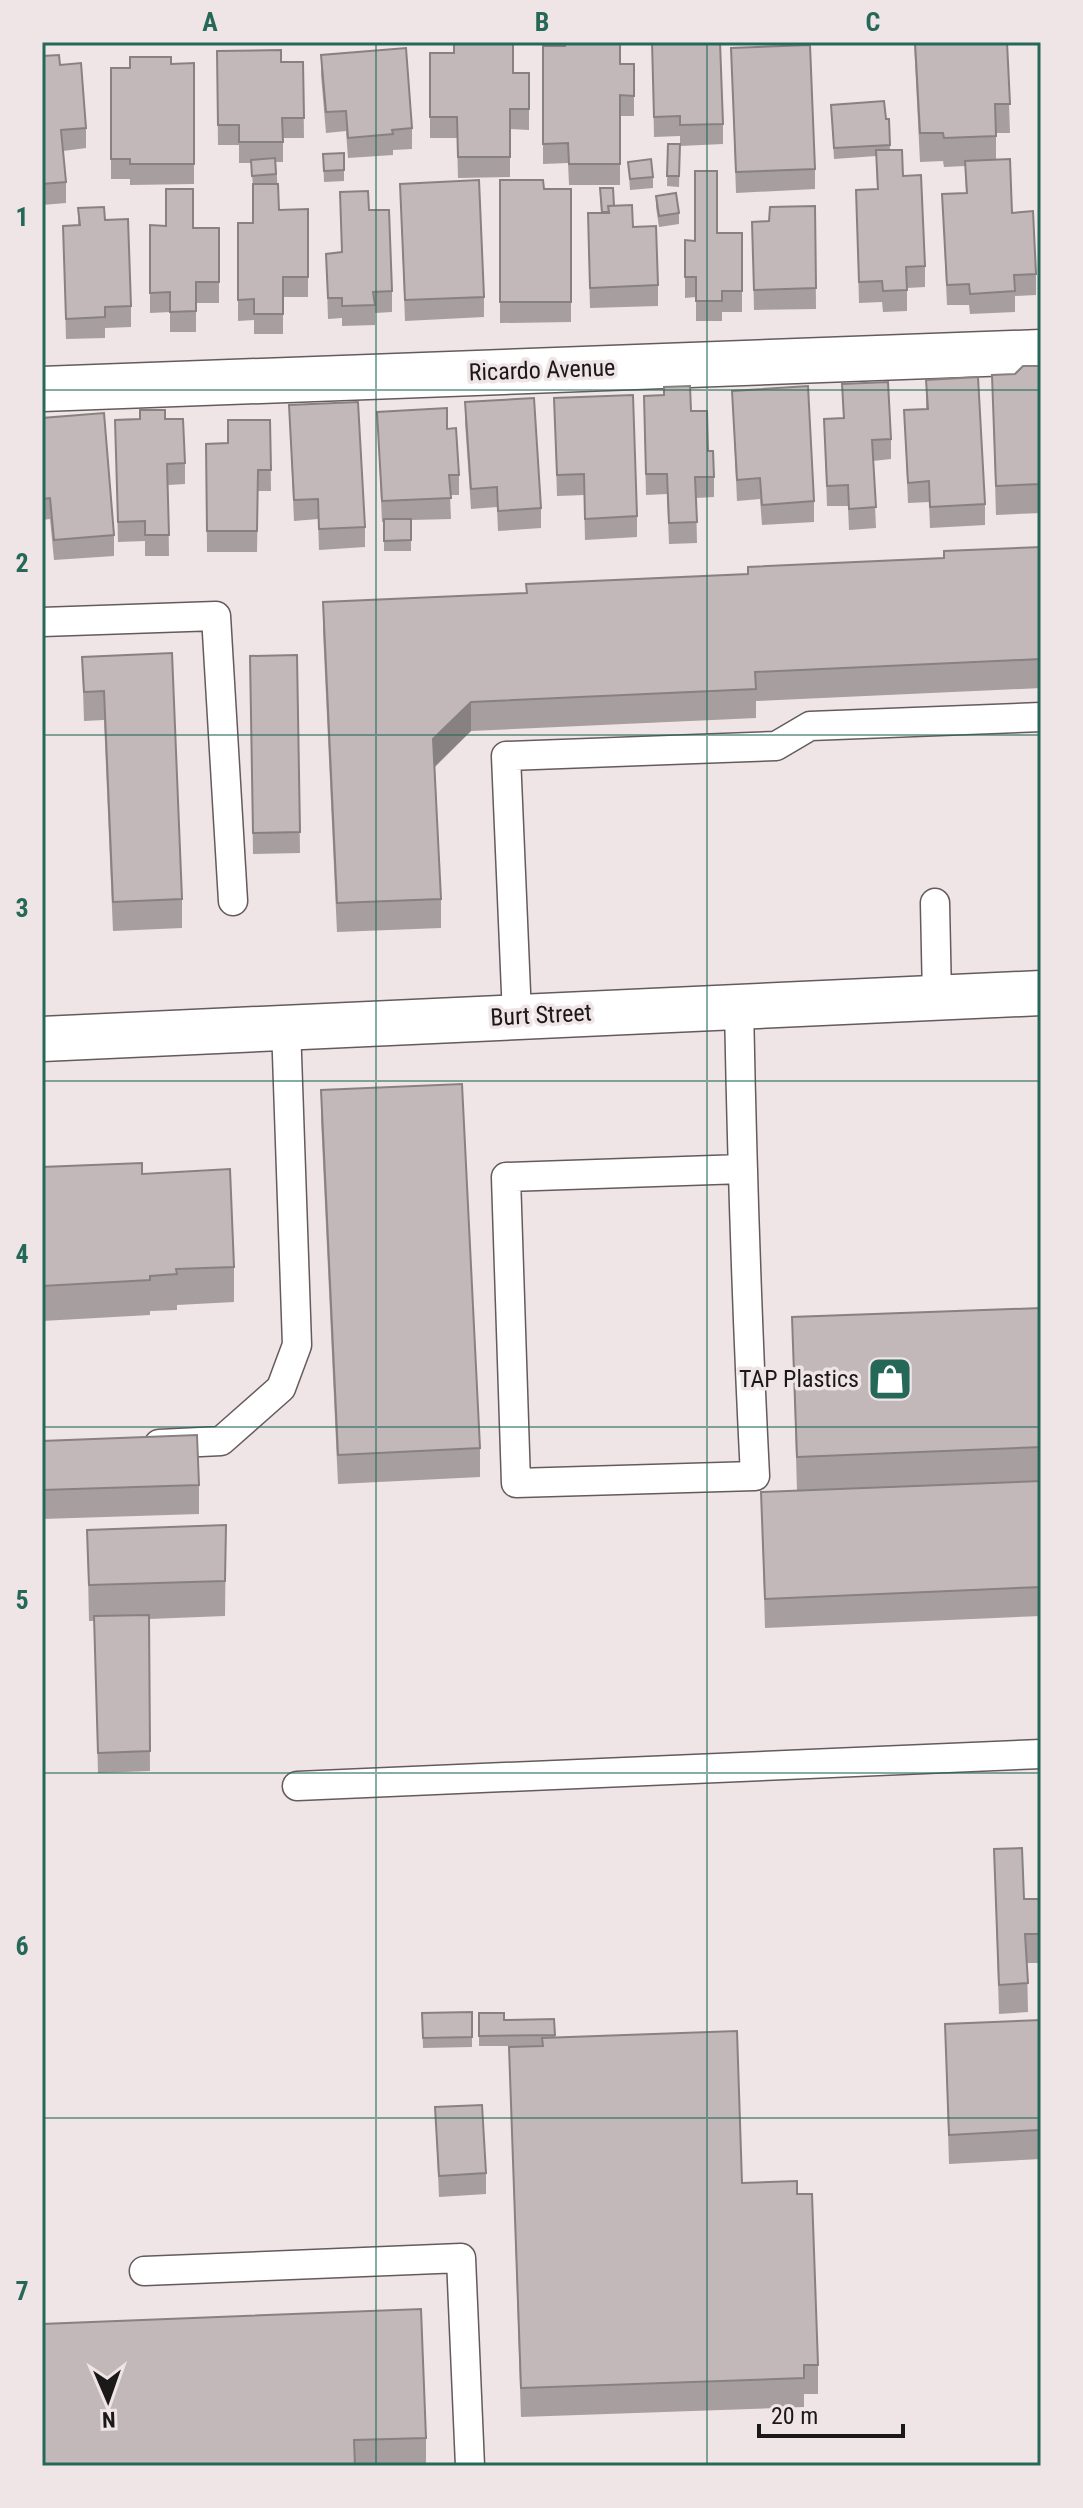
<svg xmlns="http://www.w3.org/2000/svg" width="1083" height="2508" viewBox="0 0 1083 2508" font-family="'Roboto Condensed',sans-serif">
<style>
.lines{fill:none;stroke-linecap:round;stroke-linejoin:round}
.service-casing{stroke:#645b5d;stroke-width:31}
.minor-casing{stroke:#645b5d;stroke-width:47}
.service{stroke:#fff;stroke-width:28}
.minor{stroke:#fff;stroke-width:44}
.wall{fill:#a79ea0}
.shaded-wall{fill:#888182}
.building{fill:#c2b8ba;stroke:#888182;stroke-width:2}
.grid{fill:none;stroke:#256858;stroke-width:2;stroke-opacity:0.55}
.labels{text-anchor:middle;stroke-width:7;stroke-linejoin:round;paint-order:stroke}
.street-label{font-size:24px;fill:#1b1819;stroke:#efe4e6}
.poi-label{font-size:24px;fill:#1b1819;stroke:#efe4e6;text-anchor:end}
.neatline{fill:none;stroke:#256858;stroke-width:3}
.grid-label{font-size:26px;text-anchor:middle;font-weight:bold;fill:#256858}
</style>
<rect width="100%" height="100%" fill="#efe4e6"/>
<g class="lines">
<g class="service-casing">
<path id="service" d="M42 622 216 616 233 901
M935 903 937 998
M739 1006C742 1163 747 1319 755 1476L516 1483 506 1177 743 1169
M517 1016 506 756 776 746 810 726 1041 717
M159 1444 221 1441 281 1388 297 1345 286 1026
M297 1786 1041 1754
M144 2271 461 2258 470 2466"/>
</g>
<g class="minor-casing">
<path id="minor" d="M42 389 1041 352
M42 1039 1041 993"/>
</g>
<use href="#service" class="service"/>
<use href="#minor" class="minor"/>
</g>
<path class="wall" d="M652 42 723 124V144L680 146 679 187 667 186 668 144H680V136L654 137Z
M914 42H1007L1010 133H996V160L1012 213 1036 274V295L1015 296V312L970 314 969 305H947L942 194 966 193 965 166 944 167 943 161 920 162Z
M543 46 620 64H634V116H620V185H569L568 163 543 164Z
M731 48 815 169V189L736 193Z
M217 51 281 62H303L304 138H283V162H276L279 210 308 209V297H283V334H254V320L238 321V223H253V186L251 163H239V145H218Z
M430 53 513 73H529V130L510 129V177L458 178 457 138H430Z
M321 55 412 128V149L393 150V155L348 158 346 131 326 133 321 75Z
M42 56 60 65 86 128V148L63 151 66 182V203L42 205Z
M194 63V184L130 185V179H111V68H130L171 64Z
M831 105 889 119 890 150 903 176 925 266V287L907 288V311L883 312 882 302 859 303 856 190 877 189 876 156 834 159Z
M344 153V181L324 182 323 154Z
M628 162 653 177V188L630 190Z
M500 180 544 189H571V322L500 323Z
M400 184 484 297V317L405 321Z
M600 188 633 227 658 285V306L590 308 588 234 601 213Z
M340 192 369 210 392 291V312L375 313V325L342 326V318L328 319 326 254 342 252Z
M656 196 679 213V224L659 227 656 207Z
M815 206 816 309 754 310 752 222 769 221Z
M78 208 105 220 131 306V327L105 328V338L66 339 63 226 78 225Z
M150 225 219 228V303H196V332H170V312L150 313Z
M717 233H742V312H722V321H696V297L685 298V240L695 241Z
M42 263 43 295V316H42Z
M1041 366V513L996 515 992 375 1015 374Z
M926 380 985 504V525L930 528 929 502 908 503 904 410 926 409Z
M842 384 891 439V459L873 461 876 528 849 530 848 506H827L824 419 843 418Z
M732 391 814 501V522L762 525 760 499 737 501Z
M554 398 637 516V537L585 540 584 495 557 496Z
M465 402 541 508V528L498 531 497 507 471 509 465 422Z
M289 405 365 527V547L319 550 318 519 294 521Z
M691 411 708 451 714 477V497L696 498 697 543 669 544 667 494 646 495 644 417Z
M377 412 447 429 459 475V495H450L451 519 411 520V551H384V522H382Z
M42 418 114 535V556L54 560 50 519 42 520Z
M165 419 185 463V484L168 485 169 556H145V541L118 542 115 420Z
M270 420 271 491H258L257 552H207L206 444 228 443Z
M1041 547V688L756 701V718L471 731 435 767 441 899V928L337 932 323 631V602L526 593 944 558Z
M172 653 182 899V928L113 931 104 720 84 721 82 657Z
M297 655 300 853 253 854 250 656Z
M321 1090 480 1448V1477L338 1484 321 1119Z
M42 1167 142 1174 234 1267V1302L177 1305V1310L150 1311V1315L42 1321Z
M1041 1308V1616L765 1628 761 1492 797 1491 792 1317Z
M42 1441 199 1485V1514L42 1519Z
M226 1525 225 1616 149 1619 150 1771 98 1773 94 1621H89L87 1530Z
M994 1849 1024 1899H1041V1963H1027L1028 2012 999 2014Z
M472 2012V2047L423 2048 422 2013Z
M479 2013 504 2020 554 2019 555 2037 742 2183 797 2194 818 2365V2394H804V2407L521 2417 509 2047 525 2046H479Z
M1041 2020V2159L949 2164 945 2024Z
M435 2107 486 2173V2194L439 2197Z
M42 2324 426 2438V2466H42Z"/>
<path class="shaded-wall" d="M471 702V731L433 768V739Z"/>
<path class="building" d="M454 42H513V73H529V109H510V157H458L457 117H430V53H454Z
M565 42H620V64H634V96L620 95V164H569L568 143 543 144V46H565Z
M652 42H720L723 124 680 125V116L654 117Z
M915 42H1007L1010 104H995L996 136 944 138 943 133H920Z
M810 45 815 169 736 172 731 48Z
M406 48 412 128 392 130 393 134 348 138 346 111 326 112 321 55Z
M281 50V62H303L304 118H282L283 142H239V125H218L217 51Z
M59 55 60 65 81 63 86 128 61 130 66 182 42 184V56Z
M130 57H171V64L194 63V164H130V159H111V68H130Z
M884 101 886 119H889L890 145 834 148 831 105Z
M668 144H680L679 176H667Z
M876 150H902L903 176 921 175 925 266 906 267 907 290 883 291 882 281 859 282 856 190 878 189Z
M344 153V170L324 171 323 154Z
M275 158 276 174 252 176 251 160Z
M651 159 653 177 630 179 628 162Z
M1010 159 1012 213 1033 211 1036 274 1014 275 1015 291 970 294 969 284 947 285 942 194 967 193 965 161Z
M695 171H717V233H742V291H722V301H696V277H685V240L695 241Z
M479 180 484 297 405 300 400 184Z
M500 180H543L544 189H571V302H500Z
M253 184H278L279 210 308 209V277H283V314H254V299L238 300V223H253Z
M600 188H613L614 206H608L609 212H602Z
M166 189H193V228H219V282H196V311L170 312V292L150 293V225L166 226Z
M368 191 369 210H389L392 291 373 292 375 305 342 306V298H328L326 254 342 252 340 192Z
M676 193 679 213 659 216 656 196Z
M632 205 633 227 656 226 658 285 590 288 588 213H609L608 206Z
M815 206 816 288 754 290 752 222 769 221 770 207Z
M104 207 105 220 128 219 131 306 105 307V317L66 319 63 226 80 225 78 208Z
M1023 366H1041V484L996 486 992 375 1015 374Z
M978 377 985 504 930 507 929 481 908 483 904 410 928 409 926 380Z
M888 382 891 439 872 440 876 507 849 509 848 485 827 486 824 419 844 418 842 384Z
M690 386 691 411H707L708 451H713L714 477H695L697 522 669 523 667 474H646L644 396 664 395V387Z
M808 386 814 501 762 505 760 478 737 480 732 391Z
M633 395 637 516 585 519 584 474 557 475 554 398Z
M534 398 541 508 498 511 497 487 471 489 465 402Z
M358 402 365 527 319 529 318 499 294 500 289 405Z
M447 408V429L456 428 459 475H449L451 498 382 501 377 412Z
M140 410H165V419H183L185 463 167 464 169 535H145V521L118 522 115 420 140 419Z
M104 413 114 535 54 540 50 498 42 499V418Z
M228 420H270L271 470H258L257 531H207L206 444 228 443Z
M384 519H411V540L384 541Z
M1041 547V659L755 672 756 689 471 702 433 739 441 899 337 903 323 602 527 593 526 584 748 574V567L944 558V551Z
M172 653 182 899 113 902 104 691 84 692 82 657Z
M297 655 300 832 253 833 250 656Z
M462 1084 480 1448 338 1455 321 1090Z
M142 1163V1174L230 1169 234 1267 176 1269 177 1274 150 1276V1280L42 1286V1167Z
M1041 1308V1447L797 1457 792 1317Z
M197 1435 199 1485 42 1490V1441Z
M1041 1481V1587L765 1599 761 1492Z
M226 1525 225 1581 89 1585 87 1530Z
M149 1615 150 1751 98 1753 94 1616Z
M1022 1848 1024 1899H1041V1934H1025L1028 1983 999 1985 994 1849Z
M472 2012V2037L423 2038 422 2013Z
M479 2013H504V2020L554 2019 555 2035 479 2036Z
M1041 2020V2130L949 2135 945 2024Z
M737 2031 742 2183 797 2181V2194H812L818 2365H804V2378L521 2388 509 2047 543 2046 542 2038Z
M482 2105 486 2173 439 2176 435 2107Z
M421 2309 426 2438 354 2440 355 2466H42V2324Z"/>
<path class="grid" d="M376 42V2466M707 42V2466M42 390H1041M42 735H1041M42 1081H1041M42 1427H1041M42 1773H1041M42 2118H1041"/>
<defs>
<g id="shop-square" transform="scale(2.3)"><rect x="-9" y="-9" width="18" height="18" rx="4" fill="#256858" stroke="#efe4e6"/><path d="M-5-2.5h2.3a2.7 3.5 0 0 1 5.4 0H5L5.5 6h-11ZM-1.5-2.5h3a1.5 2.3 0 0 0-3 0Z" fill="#fff"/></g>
</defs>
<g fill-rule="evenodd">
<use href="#shop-square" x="890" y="1379"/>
</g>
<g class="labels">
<g class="street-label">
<text transform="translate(542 370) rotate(-2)" y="8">Ricardo Avenue</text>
<text transform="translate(541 1015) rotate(-3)" y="8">Burt Street</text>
</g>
<g class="poi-label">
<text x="859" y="1387">TAP Plastics</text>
</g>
</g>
<rect width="1083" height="2508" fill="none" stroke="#efe4e6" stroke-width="88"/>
<g transform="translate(108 2400) rotate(178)" stroke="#efe4e6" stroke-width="6" paint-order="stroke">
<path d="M0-6L14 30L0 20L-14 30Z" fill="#1b1819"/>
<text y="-12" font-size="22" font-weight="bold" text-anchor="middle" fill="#1b1819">N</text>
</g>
<path d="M759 2424v12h144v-12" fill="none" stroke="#1b1819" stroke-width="4"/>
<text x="771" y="2424" font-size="24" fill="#1b1819" stroke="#efe4e6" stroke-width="6" paint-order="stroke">20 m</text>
<rect x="44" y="44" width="995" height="2420" class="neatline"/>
<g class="grid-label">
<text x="210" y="31">A</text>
<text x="542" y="31">B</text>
<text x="873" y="31">C</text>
<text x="22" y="226">1</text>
<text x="22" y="572">2</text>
<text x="22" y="917">3</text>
<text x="22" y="1263">4</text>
<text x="22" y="1609">5</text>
<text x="22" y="1955">6</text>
<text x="22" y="2300">7</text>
</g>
</svg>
